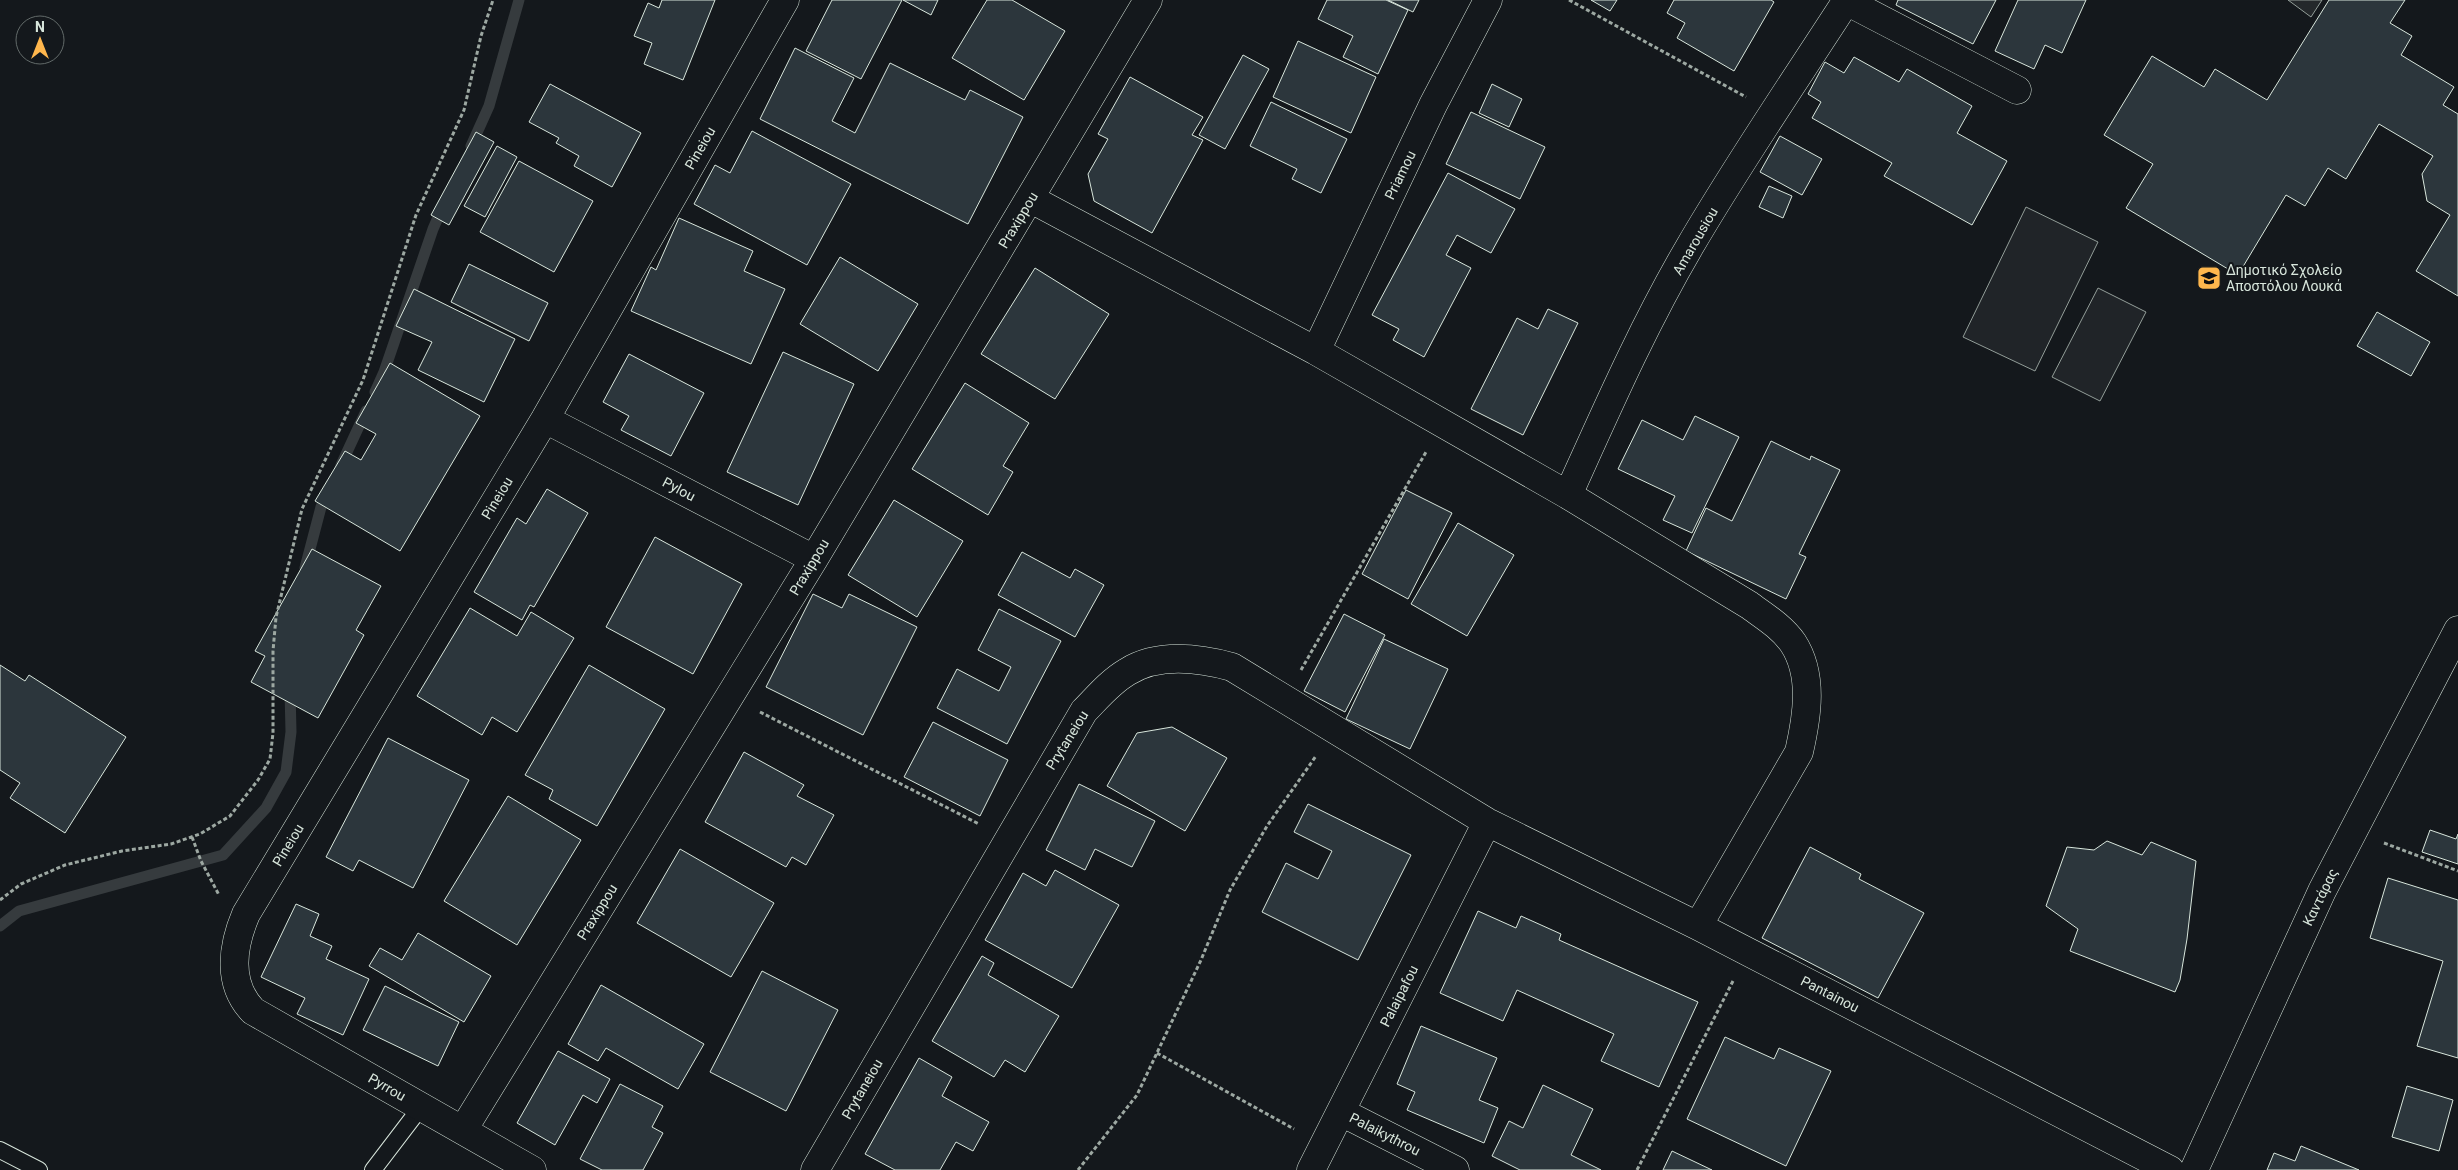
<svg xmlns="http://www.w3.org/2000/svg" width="2458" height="1170" viewBox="0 0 2458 1170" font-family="Roboto,sans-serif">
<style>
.green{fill:#202428;stroke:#939e99}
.parking{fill:#24282b;stroke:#939e99}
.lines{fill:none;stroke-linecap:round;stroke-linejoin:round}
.stream{stroke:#363b3e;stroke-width:11}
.building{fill:#2c363c;stroke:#d8e6dc}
.lane-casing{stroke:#d8e6dc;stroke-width:18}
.street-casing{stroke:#d8e6dc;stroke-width:29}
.secondary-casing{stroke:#d8e6dc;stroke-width:29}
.path{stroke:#9da8a2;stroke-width:3;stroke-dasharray:4 2.5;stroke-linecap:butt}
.lane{stroke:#14181c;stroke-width:16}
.street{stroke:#14181c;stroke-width:28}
.secondary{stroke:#14181c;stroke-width:28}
.labels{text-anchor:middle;stroke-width:4;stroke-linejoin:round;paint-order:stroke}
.street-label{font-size:14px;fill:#d8e6dc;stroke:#14181c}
.poi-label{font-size:14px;fill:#d8e6dc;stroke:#14181c;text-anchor:start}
</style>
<rect width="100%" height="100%" fill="#14181c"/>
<path class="green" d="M2026 207 2098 242 2035 371 1963 337Z
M2098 288 2146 312 2100 401 2052 377Z"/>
<path class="parking" d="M2288 0H2322L2311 17Z"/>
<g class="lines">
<path class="stream" d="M471 146 489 106 519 0
M375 392 384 372 433 229 443 206
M341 465 366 411
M305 568 321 507 328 493
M0 926 19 911 223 855 266 808 286 772 291 732 290 690"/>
</g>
<path class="building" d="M662 0H715L683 80 644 64 652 43 634 36 648 3 659 8Z
M832 0H902L861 79 806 51Z
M903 0H938L931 15Z
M987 0H1012L1065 31 1024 100 952 58Z
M1327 0H1386L1408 10 1378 74 1343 57 1353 36 1318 19Z
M1388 0H1419L1413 12Z
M1591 0H1617L1610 11Z
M1674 0H1771L1774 2 1734 71 1677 38 1685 23 1667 13Z
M1898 0H1996L1973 44 1896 5Z
M2018 0H2086L2062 53 2045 45 2034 69 1995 51Z
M2329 0H2405L2390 23 2412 36 2401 55 2454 87 2443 105 2458 114V296L2416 271 2450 215 2427 201 2422 174 2433 156 2379 124 2346 179 2328 168 2305 206 2286 195 2238 275 2126 208 2153 164 2104 135 2152 56 2204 87 2215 69 2267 100Z
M1298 41 1376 77 1351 133 1273 97Z
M795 48 854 78 832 121 855 133 890 63 965 100 970 90 1023 117 968 224 760 119Z
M1243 55 1269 69 1225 149 1199 135Z
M1854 57 1899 82 1907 69 1972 106 1957 133 2007 161 1972 225 1884 176 1892 163 1812 118 1821 102 1808 94 1825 62 1844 73Z
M1130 77 1203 117 1192 135 1203 140 1152 233 1094 201 1088 174 1108 139 1098 134Z
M550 84 641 133 612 187 574 166 579 156 556 143 559 138 529 122Z
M1492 84 1522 99 1509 127 1479 113Z
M1271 102 1347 139 1321 193 1292 179 1297 169 1250 146Z
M1471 112 1545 147 1520 199 1446 164Z
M752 131 851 184 807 265 694 204 715 165 730 173Z
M476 132 494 142 449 225 431 215Z
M1780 136 1822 159 1802 195 1760 172Z
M497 146 517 157 485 217 464 206Z
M519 161 593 201 554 272 480 232Z
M1448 173 1515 209 1491 253 1457 235 1446 255 1471 268 1424 357 1393 340 1399 329 1372 315Z
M1769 186 1792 196 1783 218 1759 207Z
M679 218 753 251 744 271 785 289 751 364 631 311 651 267 656 270Z
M840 257 918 304 878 371 800 324Z
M469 264 548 303 529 341 451 302Z
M1035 268 1109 314 1055 399 981 354Z
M414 289 515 339 484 402 418 370 432 342 396 326Z
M1548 309 1578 323 1523 435 1471 409 1517 318 1538 329Z
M2377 312 2430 342 2411 376 2357 346Z
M783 352 854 384 798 505 727 472Z
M629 354 704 393 671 456 621 430 629 416 603 402Z
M390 363 480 416 400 551 315 501 345 451 361 460 376 434 356 423Z
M965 383 1029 423 1003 466 1013 472 988 515 912 469Z
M1695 416 1739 437 1692 533 1663 520 1675 496 1618 469 1642 420 1683 440Z
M1771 441 1810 460 1811 456 1840 470 1799 554 1806 557 1786 599 1686 551 1706 508 1732 521Z
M547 489 588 513 534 607 530 605 522 620 474 592 517 518 526 524Z
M1406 490 1452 513 1408 599 1362 574Z
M894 500 963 541 917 617 848 575Z
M1458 523 1514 555 1467 636 1411 604Z
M655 537 742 584 693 674 606 627Z
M312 549 381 586 356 630 364 635 318 718 251 682 265 656 255 651Z
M1022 552 1070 578 1075 569 1104 585 1075 637 998 595Z
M813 594 842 608 849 594 917 627 863 735 766 687Z
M470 608 517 636 531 612 574 638 517 732 492 717 482 735 417 696Z
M999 609 1061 641 1007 744 937 708 957 669 999 691 1011 667 978 650Z
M1344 614 1385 635 1345 712 1304 691Z
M1384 639 1448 669 1410 749 1346 719Z
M0 665 25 681 29 675 126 737 65 833 10 798 20 783 0 770Z
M589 665 665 709 597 826 549 799 553 790 525 775Z
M933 722 1008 760 980 816 904 777Z
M1172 727 1227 758 1185 831 1107 786 1137 733Z
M388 738 469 780 413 888 359 860 353 871 326 857Z
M744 752 804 785 797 796 834 815 806 865 792 857 786 867 705 822Z
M1079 784 1155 821 1132 867 1095 849 1085 870 1046 850Z
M508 796 581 840 517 945 444 901Z
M1308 804 1411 855 1358 960 1262 912 1286 863 1318 879 1332 851 1294 832Z
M2430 830 2456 839 2458 834V864L2422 852Z
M2107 841 2142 855 2151 842 2196 861 2187 939 2180 980 2175 992 2070 951 2078 929 2046 906 2067 847 2094 850Z
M1810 847 1861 874 1859 879 1924 913 1878 998 1762 938Z
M680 849 774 903 731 977 637 923Z
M1055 870 1119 905 1072 988 985 940 1023 873 1046 886Z
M2388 878 2458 900V1058L2417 1046 2443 961 2370 938Z
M296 904 319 914 310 936 332 946 326 959 369 979 343 1035 297 1014 305 998 261 977Z
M1478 911 1516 928 1521 916 1561 934 1559 940 1698 1002 1659 1087 1601 1061 1614 1034 1517 990 1503 1021 1440 993Z
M418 933 491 976 464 1022 369 966 380 948 402 960Z
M982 956 994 963 988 975 1059 1016 1025 1072 1005 1060 994 1077 932 1041Z
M762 971 838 1010 786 1111 710 1072Z
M601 985 704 1044 678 1089 606 1048 598 1061 568 1044Z
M385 986 459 1022 438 1066 363 1030Z
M1421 1026 1497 1058 1479 1100 1498 1108 1484 1143 1407 1110 1415 1092 1397 1084Z
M1725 1037 1774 1059 1779 1048 1831 1071 1786 1166 1687 1119Z
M558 1051 610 1079 597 1103 583 1095 555 1145 517 1123Z
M919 1058 952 1077 942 1096 989 1122 973 1151 956 1142 940 1170H895L865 1154Z
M620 1084 663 1106 652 1127 663 1133 643 1170H602L580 1159Z
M1543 1085 1593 1109 1571 1155 1601 1170H1520L1492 1156 1509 1121 1523 1128Z
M2407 1086 2453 1100 2439 1151 2392 1137Z
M2301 1146 2359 1170H2267L2274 1153 2295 1161Z
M1672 1151 1712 1170H1663Z"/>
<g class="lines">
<g class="lane-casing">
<path id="lane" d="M0 1150 39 1170
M373 1170 421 1107"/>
</g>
<g class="street-casing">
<path id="street" d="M1846 1 2017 90
M1031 199 1316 351 1568 495 1749 605C1764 616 1782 627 1793 643 1814 675 1807 717 1799 752L1698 926
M1316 351 1433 105 1488 0
M545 419 814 559
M1568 495C1606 411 1643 326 1690 246 1739 162 1794 82 1847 0
M1341 1112 1455 1170
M463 1130 814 559 1148 0
M532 1170 253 1011C227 984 232 947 246 914L545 419 785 0
M815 1170 1084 711C1097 698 1110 682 1127 672 1157 653 1199 658 1232 667L1487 822 1698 926 2170 1170
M1311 1170 1487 822"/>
</g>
<g class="secondary-casing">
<path id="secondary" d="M2194 1170 2322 891 2458 630"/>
</g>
<path class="path" d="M1569 0 1746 97
M1301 670 1426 452
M760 712 979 824
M192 837 201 861 219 895
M2384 843 2458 871
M0 900 21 884 65 865 122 851 171 844 200 834 230 816 258 780 270 759 273 733V651L276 617 302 509 363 380 416 215 464 110 481 36 493 0
M1157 1053 1294 1129
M1078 1170 1137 1095 1201 960 1230 890 1267 826 1316 756
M1637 1170 1733 981"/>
<use href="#lane" class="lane"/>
<use href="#street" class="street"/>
<use href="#secondary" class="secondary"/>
</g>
<defs>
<g id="school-square" transform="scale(1.25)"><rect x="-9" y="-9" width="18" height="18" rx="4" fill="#ffb74d" stroke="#14181c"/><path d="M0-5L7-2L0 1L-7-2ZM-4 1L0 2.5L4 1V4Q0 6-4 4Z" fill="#111"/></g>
</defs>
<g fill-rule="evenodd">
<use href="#school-square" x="2209" y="278"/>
</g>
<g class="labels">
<g class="street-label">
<text transform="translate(700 148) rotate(-60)" y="5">Pineiou</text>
<text transform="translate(1400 175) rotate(-64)" y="5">Priamou</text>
<text transform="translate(1018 220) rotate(-59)" y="5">Praxippou</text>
<text transform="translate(1695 241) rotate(-60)" y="5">Amarousiou</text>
<text transform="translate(679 489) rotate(28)" y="5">Pylou</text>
<text transform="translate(497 498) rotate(-59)" y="5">Pineiou</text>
<text transform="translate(809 567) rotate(-59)" y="5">Praxippou</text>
<text transform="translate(1067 740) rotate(-58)" y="5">Prytaneiou</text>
<text transform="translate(288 845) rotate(-59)" y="5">Pineiou</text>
<text transform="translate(2320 897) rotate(-64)" y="5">Καντάρας</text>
<text transform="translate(597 912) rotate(-58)" y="5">Praxippou</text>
<text transform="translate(1830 994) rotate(27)" y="5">Pantainou</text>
<text transform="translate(1399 996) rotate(-63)" y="5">Palaipafou</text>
<text transform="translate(387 1087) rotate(30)" y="5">Pyrrou</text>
<text transform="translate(862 1089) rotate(-60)" y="5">Prytaneiou</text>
<text transform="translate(1385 1134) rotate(27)" y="5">Palaikythrou</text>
</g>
<g class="poi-label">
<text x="2226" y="275">Δημοτικό Σχολείο<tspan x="2226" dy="16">Αποστόλου Λουκά</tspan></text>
</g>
</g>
<g transform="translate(40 40)"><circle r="24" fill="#14181c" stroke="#626a69"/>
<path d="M0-4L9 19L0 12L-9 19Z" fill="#ffb74d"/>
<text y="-8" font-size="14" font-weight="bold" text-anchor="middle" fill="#d8e6dc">N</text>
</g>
</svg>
